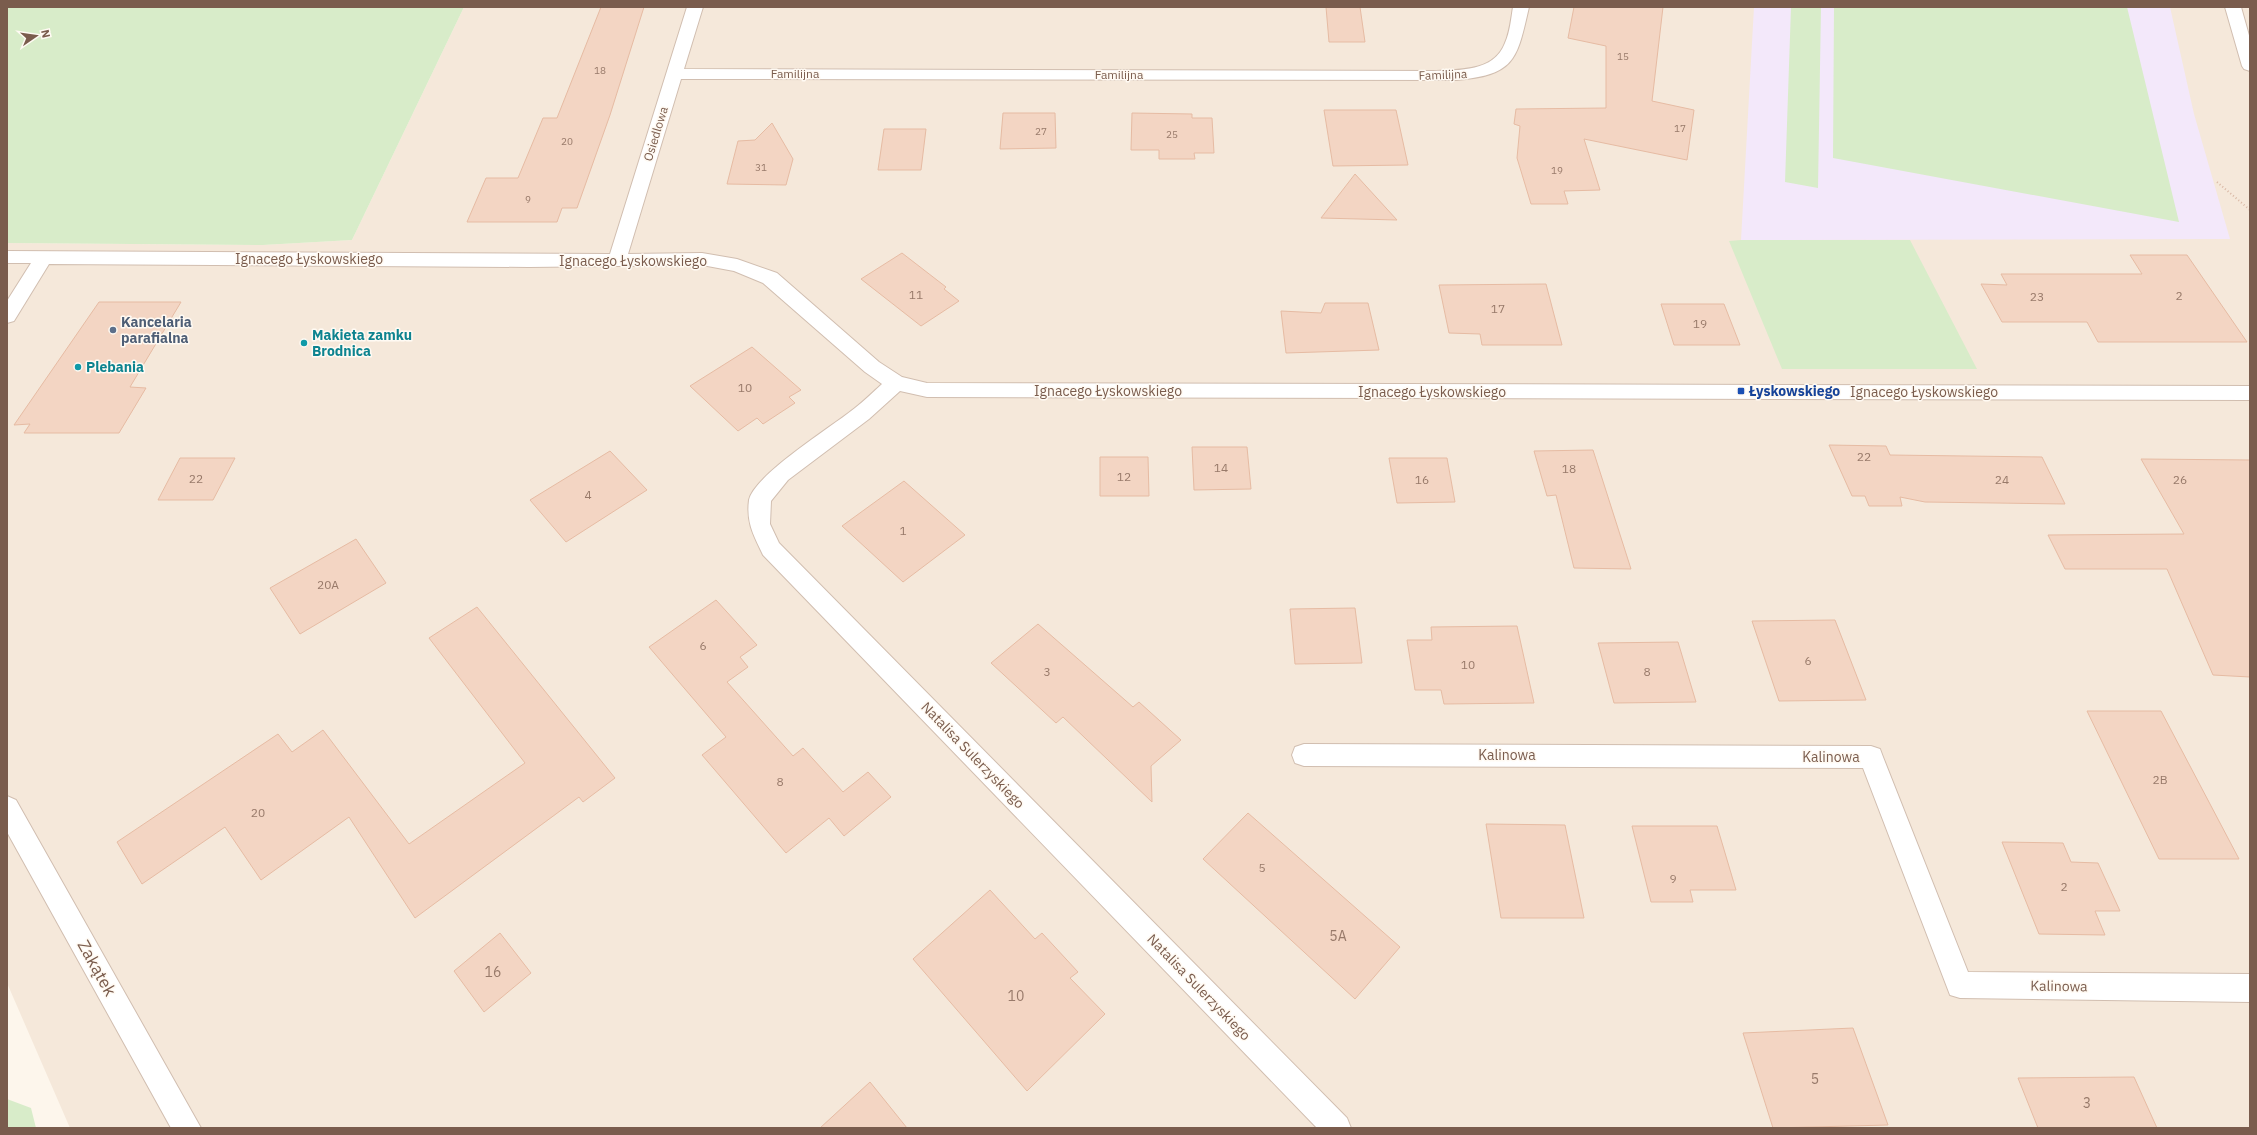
<svg xmlns="http://www.w3.org/2000/svg" width="2257" height="1135" viewBox="0 0 2257 1135" font-family="'IBM Plex Sans',sans-serif">
<style>
.residential{fill:#f5e8da}
.education{fill:#f3e8fa}
.green{fill:#d8ecc9}
.building{fill:#f3d5c3;stroke:#e6bba3}
.lines{fill:none;stroke-linecap:round;stroke-linejoin:round}
.street-casing{stroke:#d1beb0;stroke-width:2}
.path{stroke:#d9b8a5;stroke-width:2;stroke-dasharray:1 2.5;stroke-linecap:butt}
.street{fill:#fff;fill-rule:evenodd}
.service-dot{fill:#5c6f8a;stroke:#fffaf3;stroke-width:1.5}
.culture-dot{fill:#0f9aa8;stroke:#fffaf3;stroke-width:1.5}
.transit-dot{fill:#1a4fb4;stroke:#fffaf3;stroke-width:1.5}
.labels{text-anchor:middle;stroke-width:3;stroke-linejoin:round;paint-order:stroke}
.far-number-label{font-size:10px;fill:#987a6a}
.far-street-label{font-size:12px;fill:#7a5c4d;stroke:#fffaf3}
.number-label{font-size:12px;fill:#987a6a}
.street-label{font-size:14px;fill:#7a5c4d;stroke:#fffaf3}
.service-label{font-size:14px;font-weight:bold;fill:#4e5e75;stroke:#fffaf3;text-anchor:start}
.culture-label{font-size:14px;font-weight:bold;fill:#0d838f;stroke:#fffaf3;text-anchor:start}
.transit-label{font-size:14px;font-weight:bold;fill:#164399;stroke:#fffaf3;text-anchor:start}
.near-number-label{font-size:14px;fill:#987a6a}
.near-street-label{font-size:17px;fill:#7a5c4d;stroke:#fffaf3}
</style>
<rect width="100%" height="100%" fill="#fdf6ec"/>
<path class="residential" d="M464 7H2250V1128H70L7 983V243L263 245 352 240Z"/>
<path class="education" d="M1754 7H2170L2194 114 2230 239 1741 240Z"/>
<path class="green" d="M7 7H464L352 240 263 245 7 243Z
M1791 7H1821L1818 188 1785 182Z
M1834 7H2127L2179 222 1833 158Z
M1741 240H1910L1977 369H1782L1729 241Z
M7 1099 31 1108 36 1128H7Z"/>
<path class="building" d="M601 7H644L610 115 577 208H562L557 222H467L486 178H518L543 118H557Z
M1326 7H1360L1365 42H1329Z
M1574 7H1663L1652 101 1694 110 1687 160 1584 139 1600 190 1564 191 1568 204H1531L1517 158 1520 126 1514 124 1516 109 1606 108V46L1568 38Z
M1324 110H1396L1408 165 1333 166Z
M1003 113H1055L1056 148 1000 149Z
M1132 113 1192 114V118H1212L1214 153H1194L1195 159H1159V150H1131Z
M772 123 793 159 786 185 727 184 738 141 755 140Z
M884 129H926L921 170H878Z
M1355 174 1397 220 1321 218Z
M902 253 946 287 944 289 959 301 921 326 861 279Z
M2130 255H2187L2247 342H2098L2087 322H2002L1981 284 2007 285 2001 274H2142Z
M1546 284 1562 345H1482L1480 334 1449 333 1439 285Z
M99 302H181L130 387 146 388 119 433H24L30 424 14 425Z
M1325 303H1368L1379 350 1286 353 1281 311 1321 313Z
M1661 304H1724L1740 345H1674Z
M752 347 801 390 789 397 795 403 763 424 757 418 738 431 690 386Z
M1829 445 1886 446 1890 455 2042 457 2065 504 1925 502 1900 497 1902 506H1869L1865 496H1852Z
M1192 447H1247L1251 489 1194 490Z
M1593 450 1631 569 1574 568 1556 495 1547 496 1534 451Z
M610 451 647 490 566 542 530 500Z
M1100 457H1148L1149 496H1100Z
M180 458H235L213 500H158Z
M1389 458H1447L1455 502 1397 503Z
M2141 459 2250 460V677L2213 675 2167 569H2065L2048 535 2184 534Z
M904 481 965 535 903 582 842 526Z
M356 539 386 583 300 634 270 588Z
M716 600 757 645 740 657 748 667 727 682 793 756 803 748 843 792 868 772 891 797 844 836 829 818 786 853 702 755 726 737 649 647Z
M477 607 615 778 583 802 579 797 415 918 349 817 261 880 225 827 142 884 117 842 278 734 292 752 323 730 409 844 525 763 429 638Z
M1355 608 1362 663 1295 664 1290 609Z
M1835 620 1866 700 1779 701 1752 621Z
M1038 624 1133 707 1139 702 1181 740 1151 766 1152 802 1063 717 1056 723 991 663Z
M1517 626 1534 703 1444 704 1441 690H1415L1407 640H1432L1431 627Z
M1678 642 1696 702 1614 703 1598 643Z
M2087 711H2161L2239 859H2159Z
M1248 813 1400 947 1355 999 1203 859Z
M1486 824 1565 825 1584 918H1501Z
M1632 826H1717L1736 890H1690L1693 902H1651Z
M2002 842 2063 843 2071 862 2098 863 2120 911H2095L2105 935 2039 934Z
M990 890 1035 939 1042 933 1078 972 1070 978 1105 1014 1027 1091 913 959Z
M500 933 531 973 484 1012 454 971Z
M1853 1028 1888 1125 1773 1128 1743 1033Z
M2134 1077 2157 1128H2038L2018 1078Z
M870 1082 907 1128H820Z"/>
<g class="lines">
<g class="street-casing">
<path id="street" d="M687 7H703L684 69 1433 71C1459 70 1494 72 1505 43 1510 32 1511 19 1513 7H1529C1517 59 1516 75 1456 80L681 79 628 254 702 253 737 259 777 273 879 362 902 377 927 383 2250 386V400L927 397 900 391 869 419 788 480 771 501 770 524 779 543 1347 1118 1351 1128H1317L763 555C754 536 746 523 749 500 754 475 833 426 855 408 864 401 873 392 882 384L865 372 763 283 734 271 702 265 529 267 49 264 14 321 7 323V301L31 263H7V251L610 254Z
M2225 7H2241L2250 39V71L2244 69 2242 66Z
M1304 744 1871 746 1880 749 1883 757 1968 972 2250 974V1002L1960 998 1950 995 1863 768 1304 766 1295 763 1292 755 1295 747Z
M7 796 16 800 201 1128H171L7 832Z"/>
</g>
<path class="path" d="M2217 182 2250 210"/>
<use href="#street" class="street"/>
</g>
<circle class="service-dot" cx="113" cy="330" r="4"/>
<g class="culture-dot">
<circle cx="304" cy="343" r="4"/>
<circle cx="78" cy="367" r="4"/>
</g>
<rect class="transit-dot" x="1737" y="387" width="8" height="8" rx="2"/>
<g class="labels">
<g class="far-number-label">
<text x="1623" y="60">15</text>
<text x="600" y="74">18</text>
<text x="1680" y="132">17</text>
<text x="1041" y="135">27</text>
<text x="1172" y="138">25</text>
<text x="567" y="145">20</text>
<text x="761" y="171">31</text>
<text x="1557" y="174">19</text>
<text x="528" y="203">9</text>
</g>
<g class="far-street-label">
<text x="795" y="78">Familijna</text>
<text x="1119" y="79">Familijna</text>
<text transform="translate(1443 75) rotate(-2)" y="4">Familijna</text>
<text transform="translate(656 134) rotate(-73)" y="4">Osiedlowa</text>
</g>
<g class="number-label">
<text x="916" y="299">11</text>
<text x="2179" y="300">2</text>
<text x="2037" y="301">23</text>
<text x="1498" y="313">17</text>
<text x="1700" y="328">19</text>
<text x="745" y="392">10</text>
<text x="1864" y="461">22</text>
<text x="1221" y="472">14</text>
<text x="1569" y="473">18</text>
<text x="1124" y="481">12</text>
<text x="196" y="483">22</text>
<text x="1422" y="484">16</text>
<text x="2002" y="484">24</text>
<text x="2180" y="484">26</text>
<text x="588" y="499">4</text>
<text x="903" y="535">1</text>
<text x="328" y="589">20A</text>
<text x="703" y="650">6</text>
<text x="1808" y="665">6</text>
<text x="1468" y="669">10</text>
<text x="1047" y="676">3</text>
<text x="1647" y="676">8</text>
<text x="2160" y="784">2B</text>
<text x="780" y="786">8</text>
<text x="258" y="817">20</text>
<text x="1262" y="872">5</text>
<text x="1673" y="883">9</text>
<text x="2064" y="891">2</text>
</g>
<g class="street-label">
<text x="309" y="264">Ignacego Łyskowskiego</text>
<text x="633" y="266">Ignacego Łyskowskiego</text>
<text x="1108" y="396">Ignacego Łyskowskiego</text>
<text x="1432" y="397">Ignacego Łyskowskiego</text>
<text x="1924" y="397">Ignacego Łyskowskiego</text>
<text transform="translate(973 755) rotate(46)" y="5">Natalisa Sulerzyskiego</text>
<text x="1507" y="760">Kalinowa</text>
<text x="1831" y="762">Kalinowa</text>
<text transform="translate(2059 986) rotate(1)" y="5">Kalinowa</text>
<text transform="translate(1199 987) rotate(46)" y="5">Natalisa Sulerzyskiego</text>
</g>
<g class="service-label">
<text x="121" y="327">Kancelaria<tspan x="121" dy="16">parafialna</tspan></text>
</g>
<g class="culture-label">
<text x="312" y="340">Makieta zamku<tspan x="312" dy="16">Brodnica</tspan></text>
<text x="86" y="372">Plebania</text>
</g>
<g class="transit-label">
<text x="1749" y="396">Łyskowskiego</text>
</g>
<g class="near-number-label">
<text x="1338" y="941">5A</text>
<text x="493" y="977">16</text>
<text x="1016" y="1001">10</text>
<text x="1815" y="1084">5</text>
<text x="2087" y="1108">3</text>
</g>
<g class="near-street-label">
<text transform="translate(97 968) rotate(61)" y="6">Zakątek</text>
</g>
</g>
<rect width="2257" height="1135" fill="none" stroke="#7a5c4d" stroke-width="16"/>
<g transform="translate(36 36) rotate(77)" stroke="#fffaf3" stroke-width="3" paint-order="stroke">
<path d="M0-3L7 15L0 10L-7 15Z" fill="#7a5c4d"/>
<text y="-6" font-size="11" font-weight="bold" text-anchor="middle" fill="#7a5c4d">N</text>
</g>
</svg>
